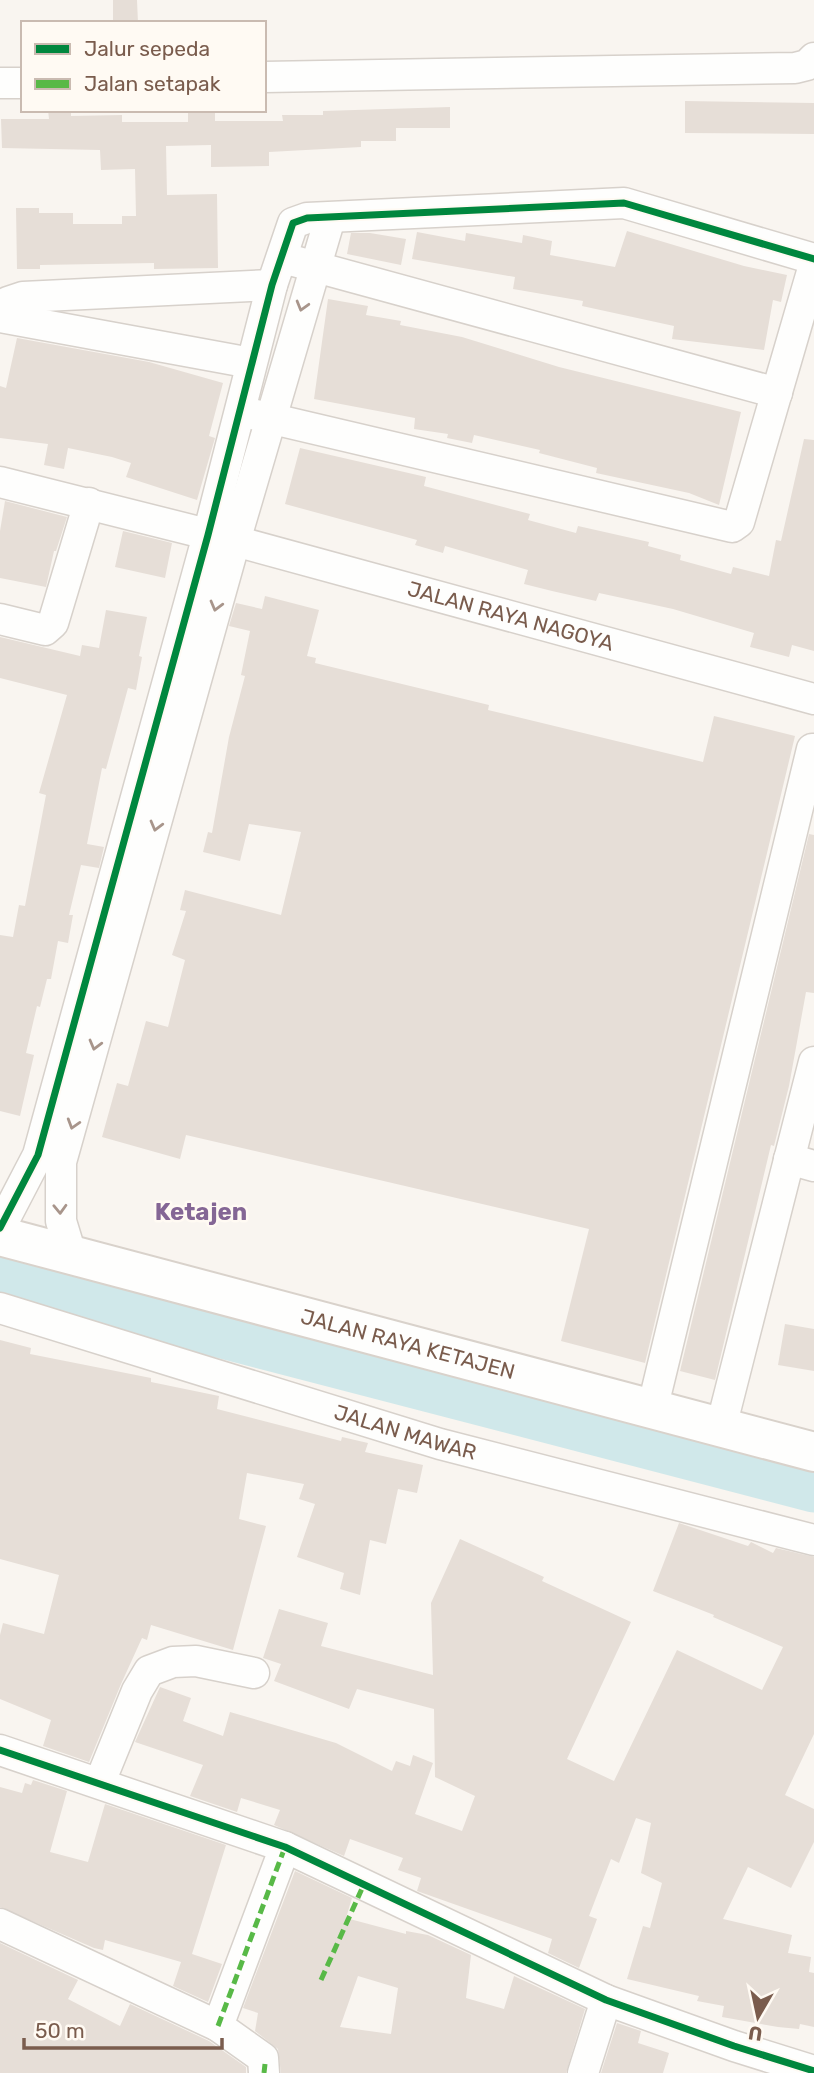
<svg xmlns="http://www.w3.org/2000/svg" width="814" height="2073" viewBox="0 0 814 2073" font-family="Rubik,sans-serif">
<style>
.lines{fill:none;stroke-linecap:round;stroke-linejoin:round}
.river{stroke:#d0e8ea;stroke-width:47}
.building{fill:#e6ded7;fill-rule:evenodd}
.street-casing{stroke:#d7d1cb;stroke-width:33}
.secondary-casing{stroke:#d9d2cb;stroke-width:42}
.street{stroke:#fefefd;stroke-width:30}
.secondary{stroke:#fefefd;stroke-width:38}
.quiet{stroke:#58b947;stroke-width:5;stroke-dasharray:10 5;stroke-linecap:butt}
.cycleway-casing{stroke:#fffaf3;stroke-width:11}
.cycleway{stroke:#00873e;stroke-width:7}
.oneway{stroke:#a8958b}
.labels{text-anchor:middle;stroke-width:5;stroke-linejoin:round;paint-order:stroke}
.street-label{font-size:21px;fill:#7a5c4d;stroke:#fffaf3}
.quarter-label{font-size:24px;font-weight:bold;fill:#846695;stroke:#fffaf3}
</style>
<rect width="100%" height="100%" fill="#f9f5f0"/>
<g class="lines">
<path class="river" d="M0 1277 814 1489"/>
</g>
<path class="building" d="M113 0H137L138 23H113Z
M685 101 814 103V134L685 133Z
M450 107V128H396V141H361V147L269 152V166L211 167V145L166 146 167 195 217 194 218 268 154 269V263L40 265V269H17L16 208H39V213H73V224H122V216H136L135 169 101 170 100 150 2 148 1 119H49L48 110H71V116L122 115V122H188V112H215V121H283L282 115H323V111Z
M627 231 744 266 787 275 781 302 773 300 764 350 672 339 674 326 582 306 583 301 513 289 515 277 412 259 417 232 465 241 466 233 522 243 523 235 552 241 550 255 615 267Z
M351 233H370L406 239 401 265 347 254Z
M328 299 368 306 366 315 401 321 400 325 462 337 559 367 741 412 719 505 689 493 596 473 597 468 539 453 540 450 474 435 472 443 447 438 448 434 414 429 415 418 314 399Z
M17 338 149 362 223 383 209 436 215 438 197 500 126 477 131 463 112 457 68 448 64 469 44 465 48 444 0 438V386L6 388Z
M804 439 814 440V651L792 645 789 657 750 647 754 633 673 609 599 593 596 601 552 591 524 584 528 570 445 546 443 553 415 545 417 540 285 504 300 448 426 477 424 486 530 514 528 520 576 533 578 526 649 542 648 546 681 555 680 560 731 574 733 567 769 576 776 540 781 541Z
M5 501 67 517 56 551H54L46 587 0 578V531Z
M123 531 172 543 165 578 115 567Z
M265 596 319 610 307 656 316 658 315 663 489 705 488 710 703 762 714 716 795 736 645 1363 561 1341 589 1229 186 1135 180 1159 102 1137 117 1083 128 1086 146 1021 168 1027 185 960 172 955 186 911 180 910 185 890 281 915 301 832 249 824 240 861 203 852 208 832 212 833 229 737 245 676 241 675 250 631 229 626 236 603 262 609Z
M106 610 147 617 139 656 142 657 136 690 128 688 106 769 102 768 87 844 104 847 99 868 81 865 69 915H73L68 943 58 941 51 979H47L40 1007 37 1006 26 1053 34 1055 20 1116 0 1111V935L13 937 19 905 25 906 46 795 39 793 67 695 0 678V637L80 656 82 645 99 648Z
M809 834 814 835V993L806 992 789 1086 774 1146 771 1145 715 1380 680 1371Z
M785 1324 814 1329V1371L778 1365Z
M0 1340 31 1348 30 1354 151 1378V1382L219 1396 217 1409 341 1441 342 1437 368 1443 365 1452 423 1465 417 1493 398 1489 386 1544 370 1540 360 1595 340 1589 344 1573 297 1557 315 1504 299 1499 304 1484 247 1473 239 1519 266 1526 233 1650 151 1625 147 1640 142 1638 121 1684 89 1762 43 1746 51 1720 0 1699V1635L3 1623 44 1634 59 1575 0 1559Z
M679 1523 748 1546 751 1542 773 1553 776 1548 814 1557V1734L785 1795 814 1809V1842L791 1888 748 1867 723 1919 792 1935 788 1953 811 1957 809 1972 814 1973V2027L800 2024 799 2029 778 2027 722 2017 724 2006 697 2001 699 1996 627 1979 643 1926 650 1928 662 1883 641 1873 651 1823 636 1818 619 1863 611 1859 589 1916 597 1919 579 1968 548 1953 552 1939 417 1891 421 1878 398 1870 403 1858 350 1839 344 1856 274 1825 280 1810 241 1798 237 1812 190 1796 203 1765 135 1742 160 1687 191 1698 183 1721 223 1736 230 1712 336 1743 392 1771 396 1761 410 1766 413 1755 433 1763 415 1814 462 1831 475 1796 435 1777 434 1709 357 1689 349 1709 274 1681 281 1664 263 1658 279 1609 328 1623 321 1646 433 1675 431 1603 460 1539 544 1577 542 1581 631 1622 567 1759 614 1781 677 1650 762 1690 783 1647 713 1617 714 1615 653 1591Z
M33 1780 67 1791 50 1852 88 1862 105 1804 226 1845 192 1954 222 1964 208 2002 173 1986 181 1962 105 1940 103 1950 94 1948 0 1907V1787L22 1793 25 1783 31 1785Z
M295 1871 352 1898 346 1918 406 1934V1931L428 1935 471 1955 466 1998 504 2009 514 1976 585 2009 566 2073H281L278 2049 255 2031 258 2013 243 2008ZM358 1976 398 1988 391 2034 340 2027Z
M0 1943 78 1980 68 1999 120 2026 130 2004 209 2041 246 2067V2073H0Z
M617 2023 641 2031 638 2043 669 2053 663 2073H601Z"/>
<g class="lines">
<g class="street-casing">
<g id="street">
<path d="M264 77 795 68 807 65 814 58"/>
<path d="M0 83H23"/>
<path d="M294 261 777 393"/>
<path d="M0 309 8 302 23 297 272 285"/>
<path d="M0 317 251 363"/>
<path d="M252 414 732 527 739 522 814 265"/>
<path id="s1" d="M0 482 235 541 814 699"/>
<path d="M0 619 45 630 53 623 89 503"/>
<path d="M789 1159 814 1166"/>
<path d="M0 1228 38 1155 208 535 272 285 293 223 307 218 624 203 814 259"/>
<path d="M71 1254 61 1221V1162L235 541 330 218"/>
<path id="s2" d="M0 1308 440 1444 814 1540"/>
<path d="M652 1410 812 749"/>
<path d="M721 1427 814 1062"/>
<path d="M0 1750 285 1847 606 2000 734 2046 814 2071"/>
<path d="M100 1782 137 1691 149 1671 173 1662 196 1661 254 1673"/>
<path d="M0 1924 218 2026 263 2058 264 2073"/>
<path d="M218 2026 285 1847"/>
<path d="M583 2073 606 2000"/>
</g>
</g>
<g class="secondary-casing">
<g id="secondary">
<path id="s3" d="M0 1236 814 1452"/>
</g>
</g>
<use href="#street" class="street"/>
<use href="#secondary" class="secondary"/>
<path class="quiet" d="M321 1980 364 1884
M218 2026 285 1847
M264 2073 265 2064"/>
<g class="cycleway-casing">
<path id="cycleway" d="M0 1228 38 1155 208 535 272 285 293 223 307 218 624 203 814 259
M0 1750 285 1847 606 2000 734 2046 814 2071"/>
</g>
<use href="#cycleway" class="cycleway"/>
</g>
<defs><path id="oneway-chevron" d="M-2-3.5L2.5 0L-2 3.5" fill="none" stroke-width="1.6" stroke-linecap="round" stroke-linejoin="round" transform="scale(1.75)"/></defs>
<g class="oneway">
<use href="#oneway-chevron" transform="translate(302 306) rotate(106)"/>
<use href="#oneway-chevron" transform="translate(216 606) rotate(105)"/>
<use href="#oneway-chevron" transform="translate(156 826) rotate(105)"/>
<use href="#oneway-chevron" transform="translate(95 1045) rotate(105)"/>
<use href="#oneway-chevron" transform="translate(73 1124) rotate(107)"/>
<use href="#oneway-chevron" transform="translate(60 1209) rotate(88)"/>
</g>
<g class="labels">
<g class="street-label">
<text dy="7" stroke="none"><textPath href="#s1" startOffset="528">JALAN RAYA NAGOYA</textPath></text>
<text dy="7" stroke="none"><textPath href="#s3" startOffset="422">JALAN RAYA KETAJEN</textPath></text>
<text dy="7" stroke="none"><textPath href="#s2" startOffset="424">JALAN MAWAR</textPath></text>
</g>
<g class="quarter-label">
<text x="201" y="1220">Ketajen</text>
</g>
</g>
<rect x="21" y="21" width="245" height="91" fill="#fffaf3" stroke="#cabbb1" stroke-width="2"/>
<rect x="35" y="44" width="35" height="10" fill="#00873e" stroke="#cabbb1" stroke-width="2"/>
<text x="84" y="56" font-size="21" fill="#7a5c4d">Jalur sepeda</text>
<rect x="35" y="79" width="35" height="10" fill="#58b947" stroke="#cabbb1" stroke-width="2"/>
<text x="84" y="91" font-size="21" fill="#7a5c4d">Jalan setapak</text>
<g transform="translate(758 2017) rotate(189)" stroke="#fffaf3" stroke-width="5" paint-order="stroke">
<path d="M0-5L12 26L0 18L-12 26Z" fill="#7a5c4d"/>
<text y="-10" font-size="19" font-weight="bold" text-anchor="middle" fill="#7a5c4d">U</text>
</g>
<path d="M24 2038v10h198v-10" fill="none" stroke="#7a5c4d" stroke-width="3.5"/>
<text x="35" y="2038" font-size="21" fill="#7a5c4d" stroke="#fffaf3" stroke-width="5" paint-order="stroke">50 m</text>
</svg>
